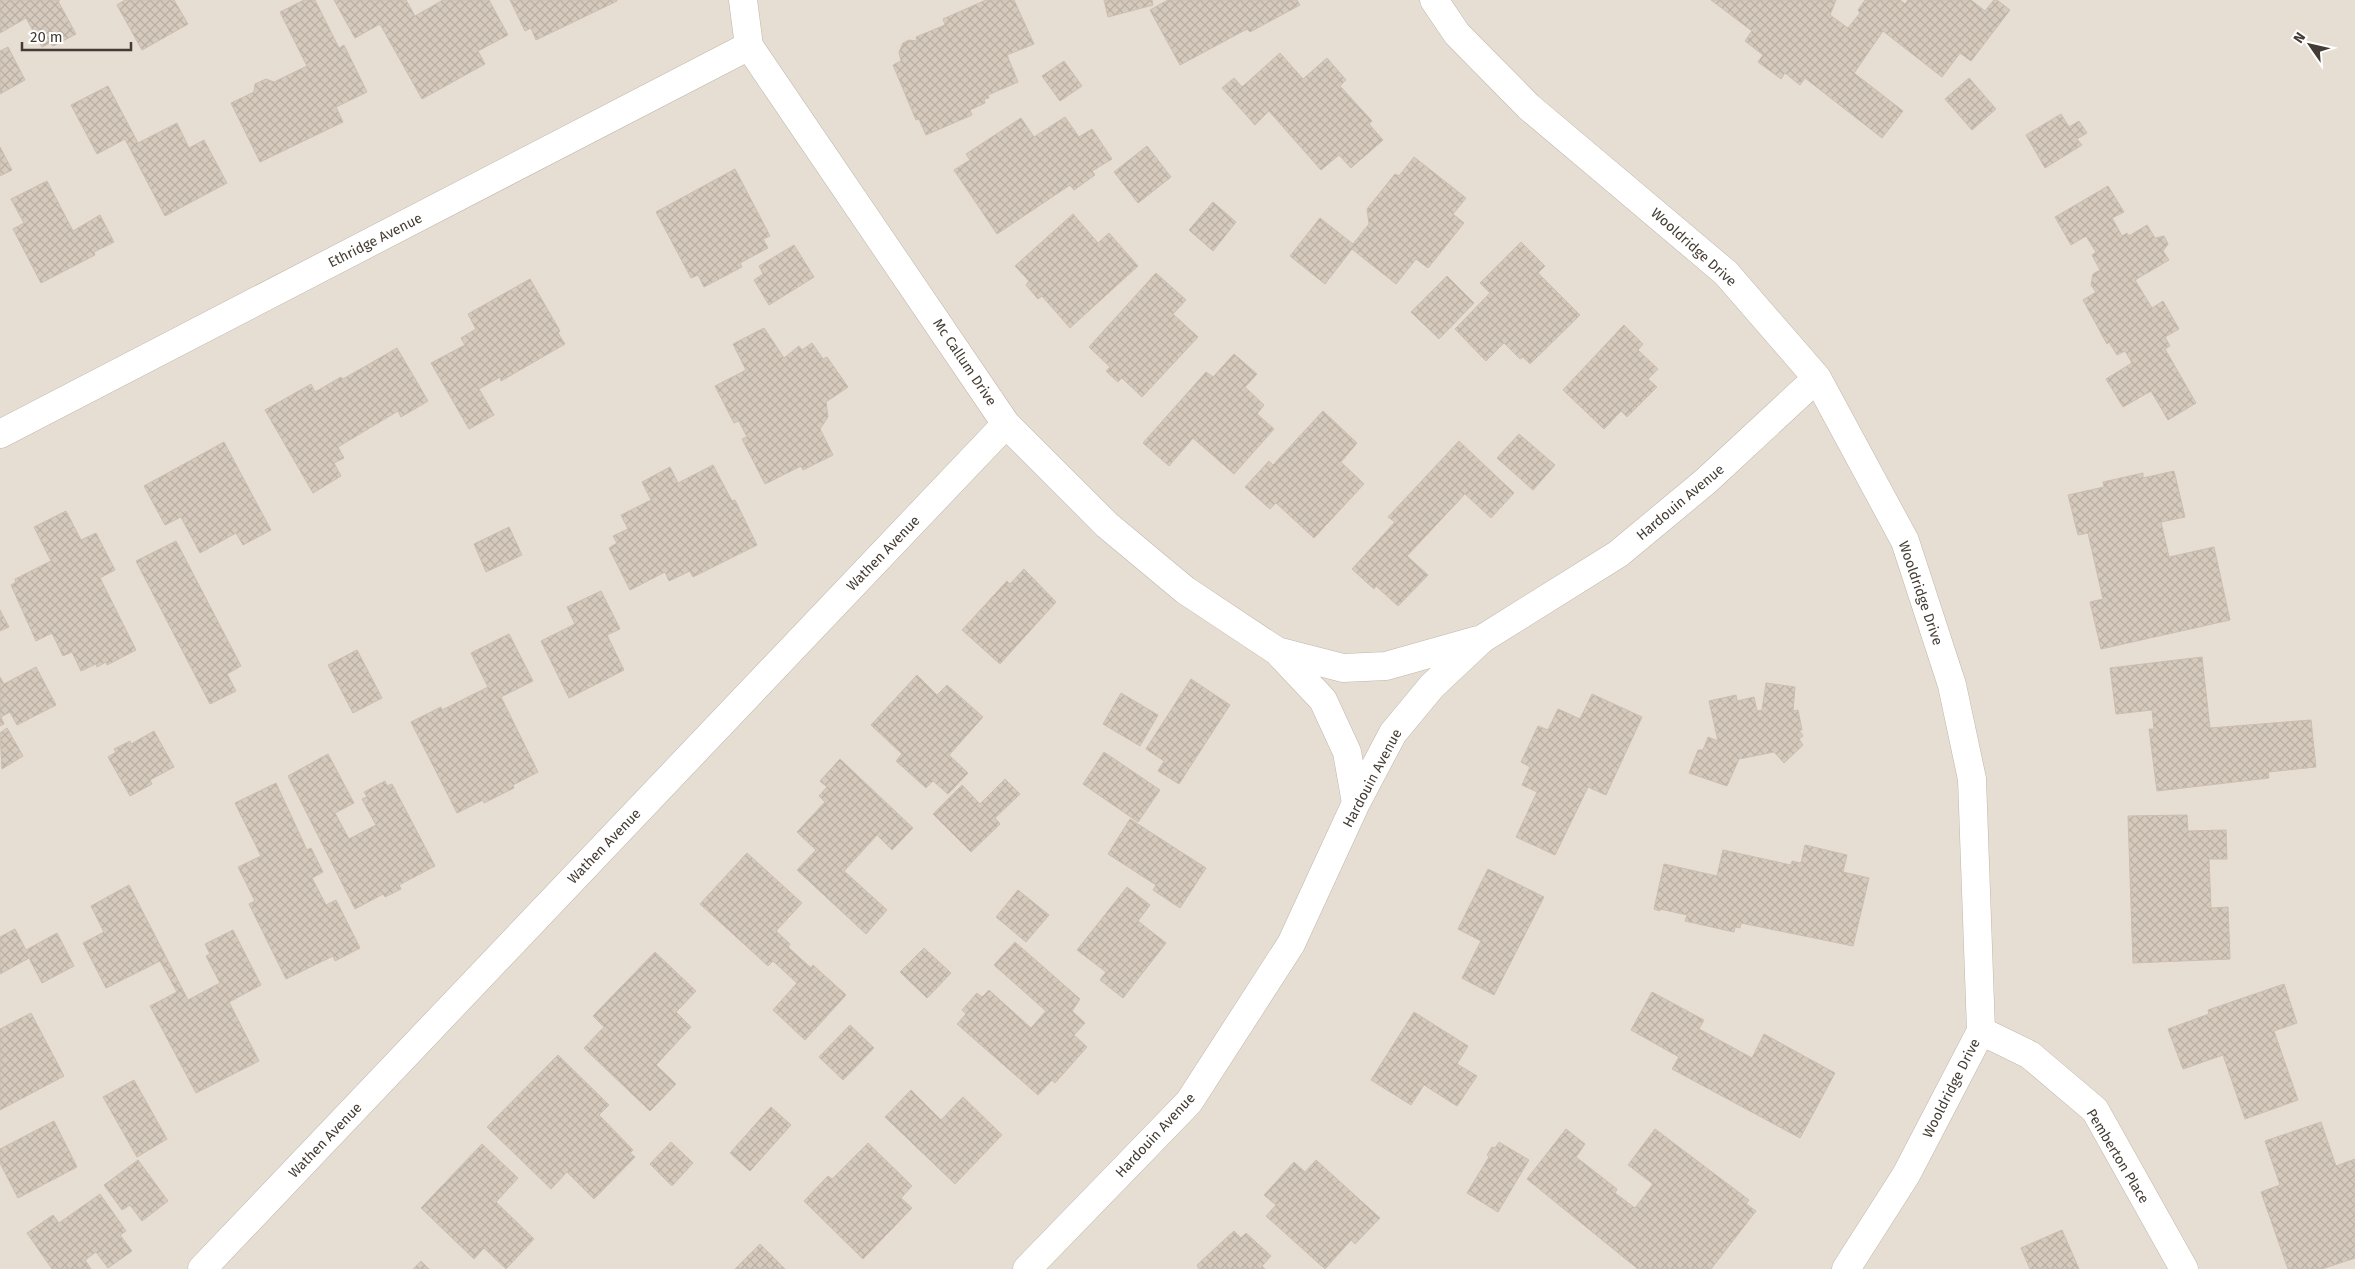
<svg xmlns="http://www.w3.org/2000/svg" width="2355" height="1269" viewBox="0 0 2355 1269" font-family="'Fira Sans',sans-serif">
<style>
.residential{fill:#e6ded3}
.building{fill:url(#building-cross-hatch);stroke:#cdbeae}
.lines{fill:none;stroke-linecap:round;stroke-linejoin:round}
.minor-casing{stroke:#c0b6aa;stroke-width:29}
.minor{stroke:#fff;stroke-width:28}
.labels{text-anchor:middle;stroke-width:4;stroke-linejoin:round;paint-order:stroke}
.street-label{font-size:14px;fill:#443c34;stroke:#fff}
</style>
<defs>
<pattern id="building-cross-hatch" width="8" height="8" patternUnits="userSpaceOnUse" patternTransform="scale(1.25)"><rect width="8" height="8" fill="#d6cabd"/><path d="M0 0l8 8M0 8l8-8" fill="none" stroke="#b9aea3"/></pattern>
</defs>
<rect width="100%" height="100%" fill="#f2ece4"/>
<path class="residential" d="M0 0H2355V1269H0Z"/>
<path class="building" d="M0 0H60L58 1 76 34 53 46 50 43 42 47 26 18 0 33Z
M125 0H174L188 24 142 50 117 5Z
M304 0H315L339 48 344 45 367 92 336 107 343 122 260 162 231 103 254 92 255 84 266 79 274 82 307 66 280 12Z
M334 0H406L415 16 443 0H489L508 35 478 51 485 64 422 99 380 24 355 38Z
M510 0H617V1L536 40 531 28 525 31Z
M986 0H1014L1034 44 1007 55 1018 82 988 95 989 98 984 99 985 103 970 110 972 115 926 135 919 119 916 120 893 65 901 61 899 52 903 43 909 40 917 41 916 37 945 25 943 19Z
M1104 0H1152L1153 5 1108 17Z
M1168 0H1297L1300 5 1250 32 1247 29 1180 65 1150 10Z
M1711 0H1836L1830 15 1848 28 1860 13 1858 10 1865 0H1900L1905 4 1908 0H1971L1985 11 1994 0H1997L2010 10 1971 61 1960 53 1942 77 1883 31 1854 73 1903 111 1882 138 1805 78 1800 85 1785 73 1781 79 1758 62 1763 55 1745 41 1752 31Z
M8 47 25 80 0 94V51Z
M1280 53 1303 79 1327 58 1346 80 1340 86 1372 121 1369 124 1383 140 1351 168 1339 155 1321 170 1269 111 1255 125 1222 88 1234 78 1242 87Z
M1064 61 1082 86 1060 101 1042 76Z
M1969 78 1996 109 1972 130 1945 99Z
M108 86 138 143 177 123 189 148 204 140 227 183 165 216 125 139 97 154 71 105Z
M2061 114 2069 127 2079 121 2087 133 2077 139 2082 145 2045 168 2026 135Z
M1065 117 1079 137 1092 129 1112 159 1092 171 1095 175 1074 190 1070 185 997 234 954 170 970 160 966 154 1021 118 1034 137Z
M1147 146 1171 177 1138 203 1114 172Z
M0 147 12 170 0 176Z
M1414 157 1466 198 1453 214 1464 223 1428 268 1416 259 1396 284 1352 249 1325 284 1290 256 1320 218 1353 244 1369 224 1367 209 1395 174 1399 176Z
M735 169 770 236 763 239 768 248 740 263 742 267 704 287 698 275 691 278 656 212Z
M47 181 73 231 100 215 114 242 94 252 95 255 41 283 13 229 24 223 11 199Z
M2108 186 2124 212 2112 218 2122 236 2127 233 2129 236 2147 225 2155 238 2164 236 2168 244 2163 251 2169 260 2135 280 2152 308 2163 301 2179 329 2165 337 2170 346 2165 349 2196 403 2168 420 2151 391 2123 407 2106 379 2132 363 2125 351 2117 355 2109 342 2107 344 2083 300 2096 292 2091 285 2093 274 2100 270 2092 255 2096 252 2086 236 2071 245 2055 217Z
M1213 202 1236 222 1213 251 1189 230Z
M1073 214 1098 243 1109 233 1138 266 1070 328 1042 296 1038 299 1026 285 1029 281 1015 266Z
M1521 242 1545 266 1538 273 1580 315 1530 364 1523 357 1520 359 1504 343 1486 361 1455 329 1490 293 1480 283Z
M794 245 814 277 769 305 754 280 763 274 759 266Z
M1156 273 1186 300 1173 314 1198 337 1142 397 1122 378 1118 382 1106 371 1110 367 1089 347Z
M1447 276 1474 303 1439 339 1411 312Z
M530 279 560 331 558 333 565 344 501 381 500 377 479 389 494 415 469 429 431 363 465 345 461 338 476 329 468 314Z
M1624 325 1643 344 1638 350 1658 369 1648 379 1657 387 1627 417 1621 411 1604 429 1563 390Z
M764 328 784 358 799 346 802 350 812 343 823 359 827 357 848 387 826 402 828 417 820 429 833 455 803 470 801 466 765 484 742 439 747 437 739 421 734 423 715 386 746 370 733 344Z
M397 348 428 401 401 417 398 411 338 447 344 458 334 463 341 476 313 493 265 410 311 384 315 392 341 377 343 379Z
M1234 354 1257 374 1245 387 1264 405 1257 414 1274 429 1234 474 1193 438 1169 466 1143 443 1206 372 1213 377Z
M1323 411 1357 443 1341 462 1364 484 1314 538 1276 503 1270 509 1245 487 1269 461 1273 465Z
M1519 434 1555 465 1533 490 1497 458Z
M1459 441 1514 493 1491 518 1465 494 1407 556 1428 575 1398 606 1376 586 1374 589 1352 569 1395 522 1388 517Z
M224 442 271 530 243 545 236 533 200 553 181 517 165 525 144 486Z
M713 465 732 501 735 500 757 545 693 577 690 571 669 581 665 572 630 590 609 548 617 543 613 536 628 529 621 515 651 500 642 482 670 467 678 483Z
M2174 471 2185 517 2161 522 2169 557 2214 547 2230 620 2101 649 2090 602 2103 599 2088 533 2078 535 2068 495 2104 487 2103 482 2143 473V478Z
M66 511 81 540 96 533 115 570 100 578 136 650 107 665 106 662 97 667 96 664 81 671 72 652 63 656 52 633 36 641 11 585 16 582 15 579 51 561 34 527Z
M509 527 522 555 486 572 474 544Z
M176 541 241 666 227 674 236 691 210 704 136 561Z
M1024 569 1056 602 1000 664 962 630 1007 581 1010 584Z
M601 591 620 629 607 635 624 670 569 698 541 641 575 624 567 607Z
M0 610 9 627 0 631Z
M509 634 533 681 501 697 538 772 513 785 514 788 484 803 483 800 457 813 411 722 441 707 442 710 488 687 471 653Z
M357 650 382 698 353 713 328 665Z
M2202 657 2210 728 2311 720 2316 767 2268 772 2269 778 2157 791 2149 729H2154L2152 710 2116 714 2110 668Z
M36 667 56 705 17 725 10 712 1 717 4 724 0 726V677L4 684Z
M917 675 937 695 947 685 983 717 949 755 968 773 948 794 933 781 926 788 896 761 902 754 871 725Z
M1191 679 1230 705 1179 784 1158 771 1164 761 1146 749Z
M1766 683 1795 687 1793 711 1798 710 1802 730H1799L1803 736 1799 739 1803 745 1784 763 1774 752 1739 759 1727 786 1689 773 1698 750H1703L1708 737 1718 741 1709 701 1736 695 1737 701 1754 697 1757 711 1762 710Z
M1121 693 1158 715 1140 746 1103 724Z
M1592 694 1642 717 1606 795 1588 787 1555 855 1516 837 1537 792 1522 785 1530 767 1521 762 1538 726 1548 730 1558 709 1580 719Z
M7 728 23 756 2 769 0 733Z
M154 731 174 767 150 780 152 784 130 796 108 757 116 752 114 749 130 741 131 744Z
M1104 752 1160 790 1138 822 1083 784Z
M328 754 354 803 335 813 349 839 376 825 362 799 367 797 364 792 385 781 387 786 392 784 435 866 399 885 401 889 385 897 383 894 355 909 288 776Z
M840 759 913 828 892 850 877 835 844 871 887 910 866 934 797 870 816 850 797 832 825 802 819 796 827 787 820 781Z
M1005 779 1020 794 995 818 1000 824 971 852 933 814 962 785 980 804Z
M276 783 307 850 311 848 323 872 312 878 326 905 336 900 360 948 335 961 333 956 286 979 249 904 255 901 238 867 261 856 235 803Z
M2187 815 2188 831 2226 830 2227 859H2209L2211 908 2228 907 2230 959 2133 963 2128 816Z
M1130 819 1206 868 1180 908 1153 890 1156 885 1108 854Z
M1805 845 1847 855 1843 872 1869 878 1853 946 1741 923 1740 928 1735 927 1734 932 1685 921 1687 915 1660 909V911L1654 909 1664 864 1717 876 1723 850 1791 865 1792 861 1801 863Z
M747 853 802 903 776 931 790 944 788 947 811 968 813 965 846 995 805 1040 773 1010 797 983 773 961 768 966 700 904Z
M1488 869 1544 897 1494 995 1462 978 1481 941 1458 929Z
M129 885 188 1000 220 983 206 956 210 954 205 944 233 930 261 985 229 1002 259 1061 196 1093 150 1006 177 992 160 961 106 988 83 943 104 932 91 906Z
M1127 887 1150 905 1138 921 1166 943 1123 998 1100 980 1106 972 1077 950Z
M1018 890 1049 915 1026 942 996 917Z
M15 929 26 950 57 933 74 966 42 983 29 958 0 974V937Z
M1015 942 1080 999 1072 1011 1085 1023 1074 1035 1087 1047 1055 1083 1052 1080 1038 1095 957 1024 966 1014 962 1010 977 993 982 997 989 990 1031 1028 1046 1011 994 965Z
M924 948 951 973 927 998 900 972Z
M655 952 696 991 676 1012 691 1027 656 1065 676 1084 650 1111 584 1048 604 1027 593 1016Z
M2284 984 2297 1023 2274 1031 2298 1100 2245 1119 2223 1055 2183 1069 2168 1029 2209 1014 2208 1010Z
M1652 992 1704 1020 1699 1029 1752 1058 1764 1034 1835 1073 1800 1138 1672 1069 1679 1057 1631 1030Z
M1414 1012 1468 1046 1457 1064 1477 1076 1457 1106 1424 1085 1411 1105 1371 1080Z
M31 1013 64 1076 0 1110V1029Z
M850 1025 874 1048 843 1080 819 1057Z
M558 1055 609 1105 599 1115 633 1150 630 1153 635 1157 594 1199 567 1172 551 1189 487 1127Z
M134 1080 167 1139 137 1157 103 1097Z
M911 1090 941 1120 963 1097 1002 1135 955 1184 885 1117Z
M771 1107 791 1125 750 1171 730 1153Z
M54 1121 77 1167 18 1198 0 1163V1149Z
M2321 1122 2336 1166 2355 1159V1258L2322 1269H2288L2261 1192 2280 1185 2265 1141Z
M1566 1129 1585 1144 1576 1157 1617 1189 1615 1193 1635 1208 1653 1184 1628 1165 1655 1129 1749 1200 1746 1204 1756 1211 1711 1269H1638L1527 1179Z
M671 1142 693 1163 672 1186 650 1164Z
M1499 1142 1529 1160 1498 1212 1467 1193 1489 1157 1487 1155 1492 1147 1495 1148Z
M868 1143 912 1186 901 1198 912 1208 863 1259 804 1201 828 1176 832 1179Z
M482 1144 518 1178 496 1202 534 1239 506 1269 484 1248 474 1259 421 1208Z
M138 1160 168 1201 142 1221 130 1205 122 1210 104 1185Z
M1316 1160 1380 1218 1355 1244 1351 1240 1325 1269 1266 1216 1276 1205 1264 1195 1277 1181 1294 1162 1305 1172Z
M100 1194 126 1231 120 1235 132 1251 108 1268 96 1252 85 1260 91 1269H52L27 1233 53 1215 59 1223Z
M2062 1230 2079 1269H2030L2021 1248Z
M1234 1231 1241 1238 1246 1233 1271 1256 1262 1266 1265 1269H1199L1197 1265Z
M760 1244 785 1269H735Z
M421 1261 429 1269H413Z"/>
<g class="lines">
<g class="minor-casing">
<path id="minor" d="M743 0 749 46 1006 424 1107 525 1185 590 1277 651 1323 700 1347 752 1356 803
M1434 0 1457 34 1529 107 1726 273 1817 378 1905 541 1952 685 1972 779 1981 1031 1906 1175 1846 1269
M0 434 749 46
M1277 651 1343 668 1386 666 1478 640
M1981 1031 2030 1055 2095 1110 2184 1269
M202 1269 1006 424
M1027 1269 1189 1102 1291 944 1356 803 1393 733 1432 686 1482 639 1618 554 1706 481 1817 378"/>
</g>
<use href="#minor" class="minor"/>
</g>
<g class="labels">
<g class="street-label">
<text transform="translate(375 240) rotate(-27)" y="5">Ethridge Avenue</text>
<text transform="translate(1694 247) rotate(42)" y="5">Wooldridge Drive</text>
<text transform="translate(965 362) rotate(56)" y="5">Mc Callum Drive</text>
<text transform="translate(1680 502) rotate(-40)" y="5">Hardouin Avenue</text>
<text transform="translate(883 553) rotate(-46)" y="5">Wathen Avenue</text>
<text transform="translate(1921 593) rotate(71)" y="5">Wooldridge Drive</text>
<text transform="translate(1372 778) rotate(-62)" y="5">Hardouin Avenue</text>
<text transform="translate(604 846) rotate(-46)" y="5">Wathen Avenue</text>
<text transform="translate(1951 1088) rotate(-63)" y="5">Wooldridge Drive</text>
<text transform="translate(1155 1135) rotate(-47)" y="5">Hardouin Avenue</text>
<text transform="translate(325 1140) rotate(-46)" y="5">Wathen Avenue</text>
<text transform="translate(2118 1156) rotate(59)" y="5">Pemberton Place</text>
</g>
</g>
<g transform="translate(2310 45) rotate(304)" stroke="#ffffff" stroke-width="4" paint-order="stroke">
<path d="M0-4L9 19L0 12L-9 19Z" fill="#443c34"/>
<text y="-8" font-size="14" font-weight="bold" text-anchor="middle" fill="#443c34">N</text>
</g>
<path d="M22 42v8h109v-8" fill="none" stroke="#443c34" stroke-width="2.5"/>
<text x="30" y="42" font-size="15" fill="#443c34" stroke="#ffffff" stroke-width="4" paint-order="stroke">20 m</text>
</svg>
